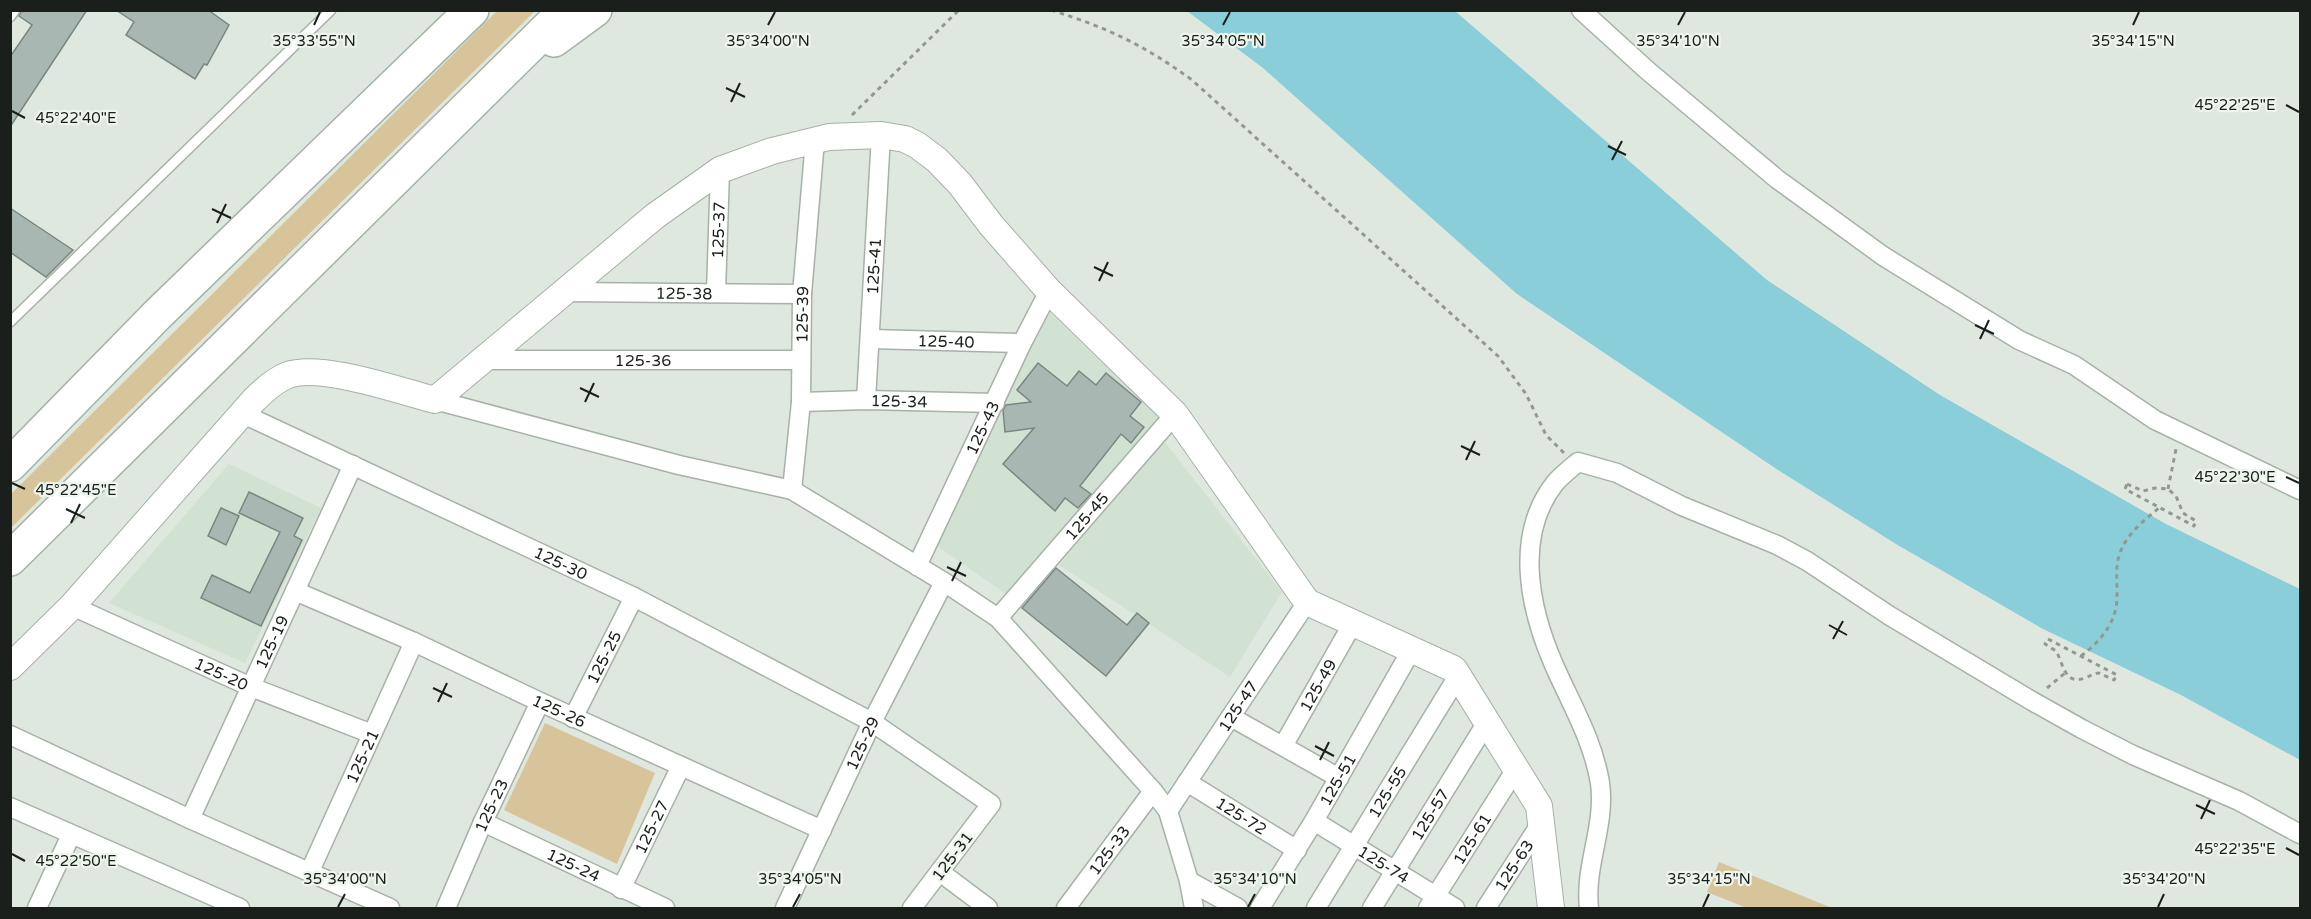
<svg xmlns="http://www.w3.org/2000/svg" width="2311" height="919" viewBox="0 0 2311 919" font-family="'Varela Round',sans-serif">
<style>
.built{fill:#d1e1d2}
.green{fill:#d8c49a}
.water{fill:#89ced9}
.building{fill:#a9b7b3;stroke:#798783;stroke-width:1.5}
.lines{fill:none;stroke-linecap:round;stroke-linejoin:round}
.lane-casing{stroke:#a7b1a8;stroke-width:12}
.street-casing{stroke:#a7b1a8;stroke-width:21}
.secondary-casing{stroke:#a7b1a8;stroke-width:28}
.highway-casing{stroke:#a7b1a8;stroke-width:36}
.path{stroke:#929992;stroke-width:3;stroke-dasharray:4.5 4.5;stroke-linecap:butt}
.lane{stroke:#fff;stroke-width:9}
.street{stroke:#fff;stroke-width:18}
.secondary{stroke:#fff;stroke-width:26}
.highway{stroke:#fff;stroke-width:33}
.ticks{fill:none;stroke:#1b1f1b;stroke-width:2}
.labels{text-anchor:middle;stroke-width:4.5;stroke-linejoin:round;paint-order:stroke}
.street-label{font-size:16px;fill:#1b1f1b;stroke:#ecf6ec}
.ticks-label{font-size:15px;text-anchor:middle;fill:#1b1f1b;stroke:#ecf6ec;stroke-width:4.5;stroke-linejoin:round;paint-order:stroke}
</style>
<rect width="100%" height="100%" fill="#dfe8df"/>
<path class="built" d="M1048 311 1161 419 1010 597 936 545Z
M1164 441 1282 592 1230 677 1059 565Z
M229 464 321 508 245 663 109 603Z"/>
<path class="green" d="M498 10 535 11 11 528V494Z
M545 723 655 773 617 864 504 810Z
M1719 862 1832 908H1747L1707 892Z"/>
<path class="water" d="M1187 11H1455L1767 280 1940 395 2166 524 2300 589V760L2181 695 2043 629 1896 544 1778 470 1517 294 1263 68Z"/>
<path class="building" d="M22 10H87L10 127V57L32 25 19 16Z
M116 10H208L229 25 207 65 204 64 195 79 126 35 134 22Z
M10 208 73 250 46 277 10 252Z
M1038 363 1067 386 1079 371 1096 385 1106 373 1141 402 1130 416 1144 427 1131 443 1121 434 1080 486 1091 494 1078 508 1065 498 1055 511 1003 464 1034 428 1005 432 1003 410 1006 405 1031 402 1017 390Z
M249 492 303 518 294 536 302 540 261 626 201 598 212 575 250 593 280 532 239 513Z
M221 508 239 516 226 545 208 536Z
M1056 568 1127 625 1137 613 1149 623 1106 676 1022 608Z"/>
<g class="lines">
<g class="lane-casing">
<path id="lane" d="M10 17 15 10
M10 322 331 10"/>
</g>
<g class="street-casing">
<g id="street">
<path d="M1581 10 1648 71 1777 179 1883 256 2019 340 2074 365 2155 420 2300 490"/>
<path id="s1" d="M566 292 802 294"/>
<path id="s2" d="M716 292 720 170"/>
<path id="s3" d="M871 339 1022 343"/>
<path id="s4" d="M484 360H801"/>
<path d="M435 400 679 465 792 490 944 582 998 618 1153 791 1168 811 1189 881 1194 908"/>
<path id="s5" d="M866 400 881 135"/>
<path id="s6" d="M801 402 866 400 995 403"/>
<path id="s7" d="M243 414 634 597 872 722 991 804 912 908"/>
<path id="s8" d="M792 490 801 402 802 294 815 140"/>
<path id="s9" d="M917 566 1022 343 1049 291"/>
<path id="s10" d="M295 591 414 642 540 702 822 830"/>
<path id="s11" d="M72 606 251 687 372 734"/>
<path id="s12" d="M998 618 1175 414"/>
<path d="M1231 717 1339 778"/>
<path id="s13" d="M573 718 634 597"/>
<path d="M10 735 190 819 390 908"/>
<path id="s14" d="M1283 746 1353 623"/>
<path id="s15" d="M1187 782 1297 850"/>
<path d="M10 807 240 908"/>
<path id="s16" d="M1168 811 1307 602"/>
<path id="s17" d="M190 819 353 465"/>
<path id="s18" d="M1314 821 1455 908"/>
<path id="s19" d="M483 822 665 908"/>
<path id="s20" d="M310 871 414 642"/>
<path d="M940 872 988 908"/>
<path d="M1189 881 1238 908"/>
<path id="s21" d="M621 889 681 766"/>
<path d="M37 908 71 835"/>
<path id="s22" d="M446 908 483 822 540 702"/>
<path id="s23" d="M785 908 872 722 944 582"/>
<path id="s24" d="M1066 908 1153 791"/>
<path id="s25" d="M1260 908 1314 821 1412 649"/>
<path id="s26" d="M1316 908 1458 676"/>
<path id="s27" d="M1372 908 1487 722"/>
<path id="s28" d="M1428 908 1516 769"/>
<path id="s29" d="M1486 908 1541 823"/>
<path d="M1589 908C1584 866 1606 826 1600 783 1593 740 1571 704 1554 665 1529 608 1514 535 1555 483 1562 475 1571 468 1578 462L1617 473 1682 506 1777 545 1807 561 1890 616 2032 701 2082 729 2133 755 2239 801 2300 834"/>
</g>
</g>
<g class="secondary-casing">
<path id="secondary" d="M10 667 72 606 254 400C264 390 275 380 288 375 321 363 400 391 435 400L655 216 720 170 772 151 829 137 881 135 905 139 917 145 937 160 960 184 991 225 1049 291 1175 414 1307 602 1454 669 1539 806 1551 908"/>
</g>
<g class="highway-casing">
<path id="highway" d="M554 40 595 10
M10 465 158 314 472 10
M10 559 566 10"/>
</g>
<path class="path" d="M1051 10C1108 28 1144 45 1192 80L1498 356 1526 394 1546 435 1564 453
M852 115 959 10
M2127 484 2143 491 2155 488 2168 489 2176 496 2183 513 2196 521 2194 526 2125 489Z
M2168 489 2176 449
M2048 639 2117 675 2114 680 2099 673C2093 673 2091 676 2085 678 2064 686 2063 662 2056 651L2045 644Z
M2081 656C2101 641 2118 621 2117 594 2117 580 2115 566 2120 553 2127 533 2145 520 2160 507
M2047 688 2065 673"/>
<use href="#lane" class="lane"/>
<use href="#street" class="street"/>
<use href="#secondary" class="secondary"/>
<use href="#highway" class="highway"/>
</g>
<path class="ticks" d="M314 25 320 12M768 25 775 12M1223 25 1230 12M1678 25 1685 12M2133 25 2139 12M726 88 745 97M731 102 740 83M2286 105 2299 112M12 111 25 118M1608 146 1626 155M1612 160 1622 141M212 209 231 218M217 223 226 204M1094 267 1113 276M1099 281 1108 262M1975 325 1994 334M1980 339 1989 320M580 388 599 397M585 402 594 383M1461 446 1480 455M1466 460 1475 441M2286 477 2299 483M12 483 25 489M66 509 85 518M71 523 80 504M947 567 966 576M952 581 961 562M1829 625 1847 635M1833 639 1843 621M433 688 452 697M438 702 447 683M1315 746 1334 756M1320 760 1329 742M2196 805 2215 814M2201 819 2210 800M2286 848 2299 855M12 854 25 861M338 907 345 894M793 907 800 894M1248 907 1255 894M1703 907 1709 894M2158 907 2164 894"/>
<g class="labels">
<g class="street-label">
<text dy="6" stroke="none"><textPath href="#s2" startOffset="62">125-37</textPath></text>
<text dy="6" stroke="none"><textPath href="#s5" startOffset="134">125-41</textPath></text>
<text dy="6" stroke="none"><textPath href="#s1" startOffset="118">125-38</textPath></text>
<text dy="6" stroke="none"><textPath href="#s8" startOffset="176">125-39</textPath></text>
<text dy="6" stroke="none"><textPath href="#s3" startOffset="75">125-40</textPath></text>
<text dy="6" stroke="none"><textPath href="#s4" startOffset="159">125-36</textPath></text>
<text dy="6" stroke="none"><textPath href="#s6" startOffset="98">125-34</textPath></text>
<text dy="6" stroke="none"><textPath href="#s9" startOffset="153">125-43</textPath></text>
<text dy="6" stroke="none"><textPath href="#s12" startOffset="135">125-45</textPath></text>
<text dy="6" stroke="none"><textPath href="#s7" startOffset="351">125-30</textPath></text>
<text dy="6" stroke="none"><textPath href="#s17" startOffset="195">125-19</textPath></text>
<text dy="6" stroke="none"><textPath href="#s13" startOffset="68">125-25</textPath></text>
<text dy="6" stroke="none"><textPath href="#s11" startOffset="164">125-20</textPath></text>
<text dy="6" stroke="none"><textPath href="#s14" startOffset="70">125-49</textPath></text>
<text dy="6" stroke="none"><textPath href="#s16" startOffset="126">125-47</textPath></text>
<text dy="6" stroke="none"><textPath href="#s10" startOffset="290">125-26</textPath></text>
<text dy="6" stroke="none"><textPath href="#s23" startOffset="182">125-29</textPath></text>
<text dy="6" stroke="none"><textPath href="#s20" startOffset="126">125-21</textPath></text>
<text dy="6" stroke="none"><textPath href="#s25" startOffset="150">125-51</textPath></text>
<text dy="6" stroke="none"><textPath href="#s26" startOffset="136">125-55</textPath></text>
<text dy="6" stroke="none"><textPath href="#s22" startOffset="112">125-23</textPath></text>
<text dy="6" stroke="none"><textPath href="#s27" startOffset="110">125-57</textPath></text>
<text dy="6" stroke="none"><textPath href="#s15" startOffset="64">125-72</textPath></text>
<text dy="6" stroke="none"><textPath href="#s21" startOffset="69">125-27</textPath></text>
<text dy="6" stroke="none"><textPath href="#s28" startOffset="82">125-61</textPath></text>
<text dy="6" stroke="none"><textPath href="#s24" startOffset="72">125-33</textPath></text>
<text transform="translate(952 856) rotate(-53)" y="6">125-31</text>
<text dy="6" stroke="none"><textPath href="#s18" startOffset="82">125-74</textPath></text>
<text dy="6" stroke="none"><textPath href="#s19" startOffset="100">125-24</textPath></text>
<text dy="6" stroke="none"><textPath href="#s29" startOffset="51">125-63</textPath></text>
</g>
</g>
<g class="ticks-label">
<text x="314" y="46">35°33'55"N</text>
<text x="768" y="46">35°34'00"N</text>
<text x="1223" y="46">35°34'05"N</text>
<text x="1678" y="46">35°34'10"N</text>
<text x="2133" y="46">35°34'15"N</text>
<text x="2235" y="110">45°22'25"E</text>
<text x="76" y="123">45°22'40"E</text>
<text x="2235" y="482">45°22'30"E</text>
<text x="76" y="495">45°22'45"E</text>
<text x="2235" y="854">45°22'35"E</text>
<text x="76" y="866">45°22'50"E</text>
<text x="345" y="884">35°34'00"N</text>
<text x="800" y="884">35°34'05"N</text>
<text x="1255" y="884">35°34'10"N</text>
<text x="1709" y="884">35°34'15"N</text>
<text x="2164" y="884">35°34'20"N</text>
</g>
<rect width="2311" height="919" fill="none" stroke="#1b1f1b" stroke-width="24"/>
</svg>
